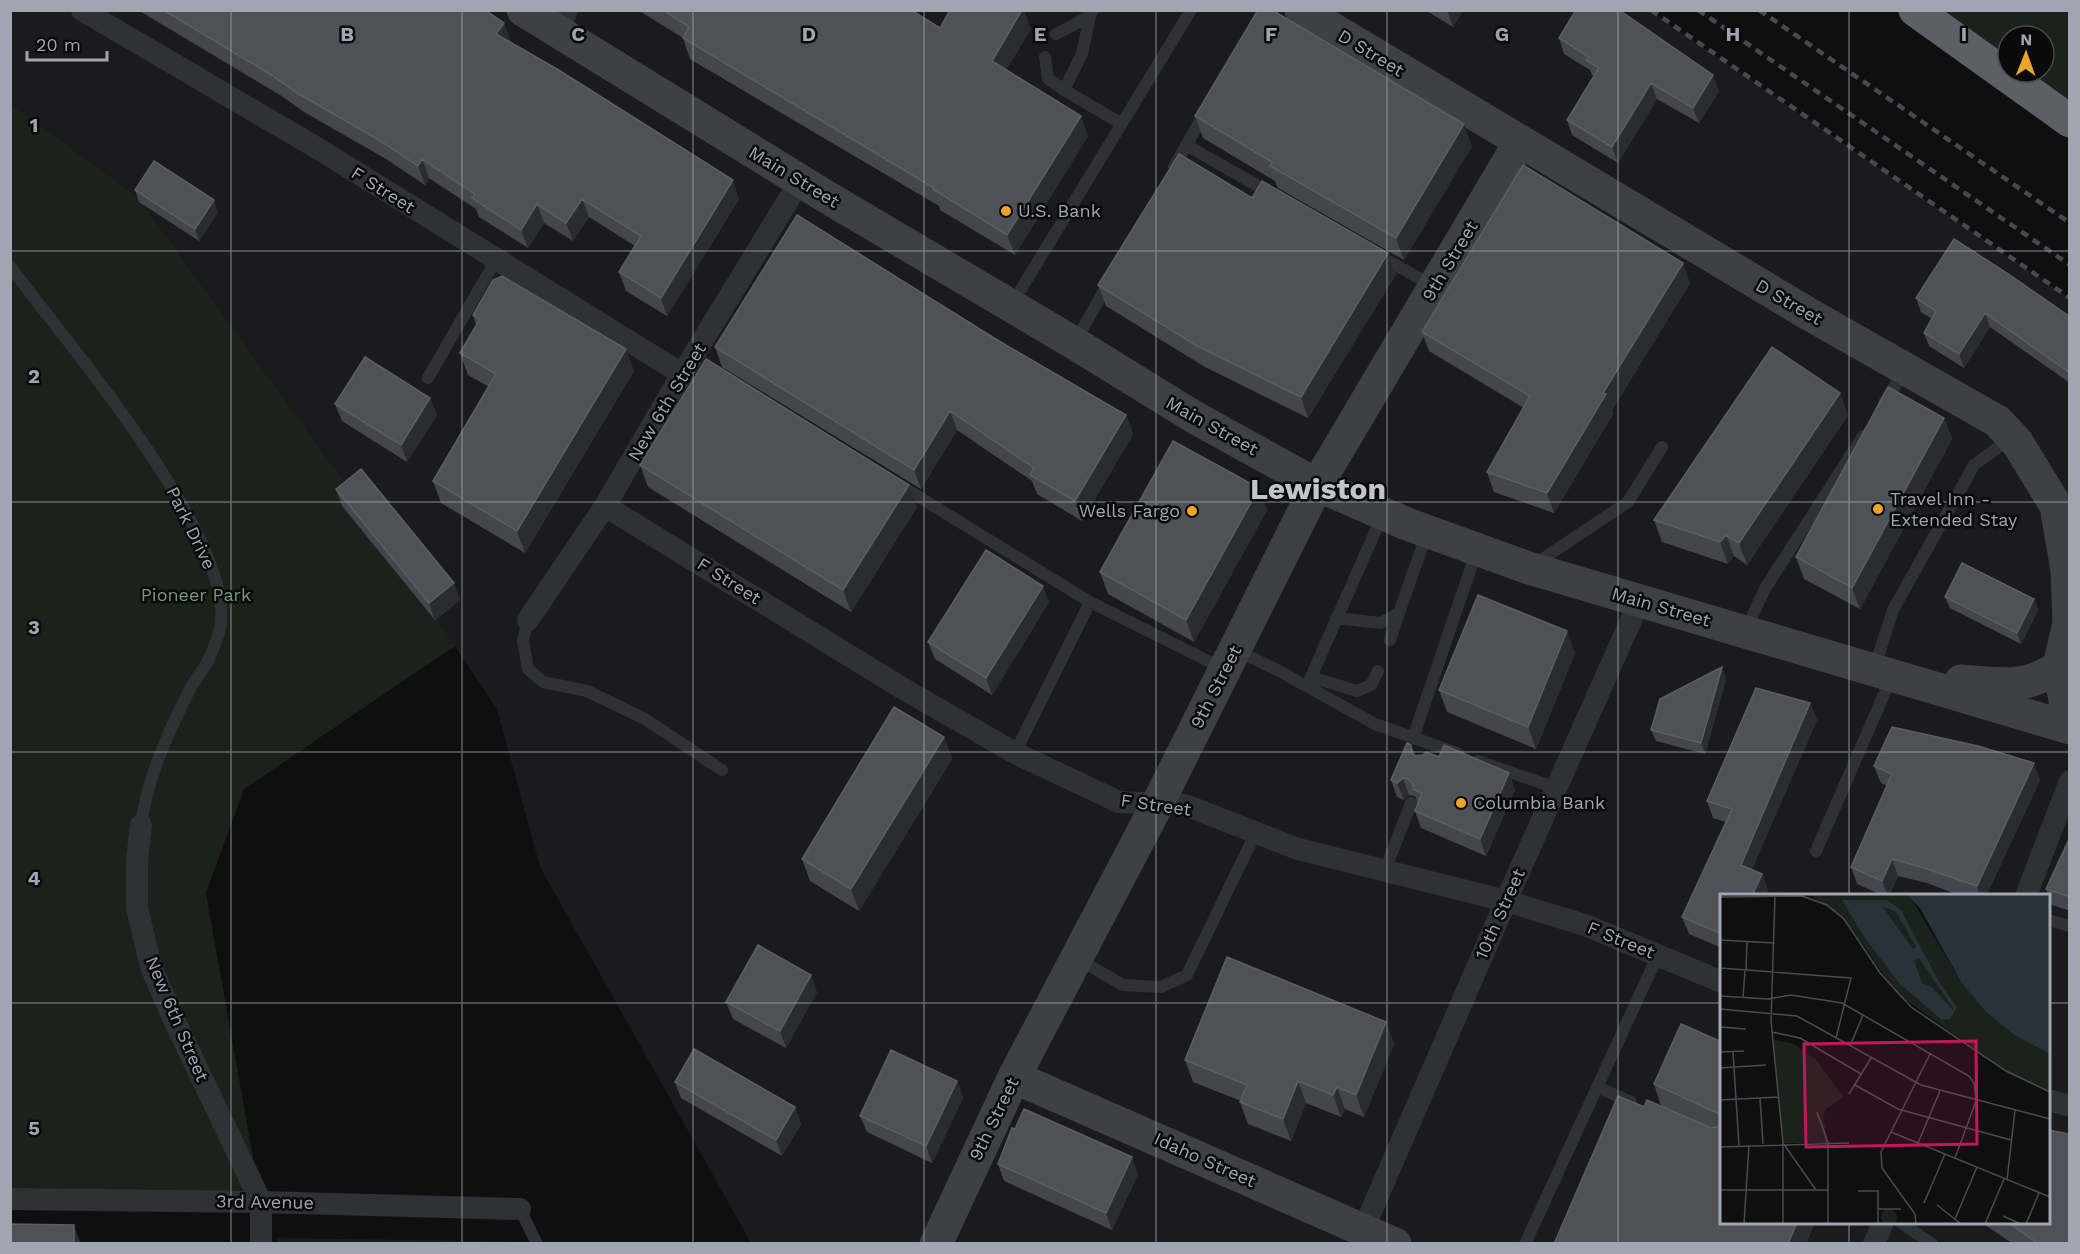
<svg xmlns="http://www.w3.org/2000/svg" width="2080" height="1254" viewBox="0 0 2080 1254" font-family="'Work Sans',sans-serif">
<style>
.built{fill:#1b1b1d;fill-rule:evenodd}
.green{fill:#1b221c;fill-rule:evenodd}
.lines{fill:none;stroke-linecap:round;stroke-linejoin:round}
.lane{stroke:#303135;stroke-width:12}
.street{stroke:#303135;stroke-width:22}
.secondary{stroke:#3e4045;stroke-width:33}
.highway{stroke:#5c5f66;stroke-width:33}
.rail{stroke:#47494e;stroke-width:4.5;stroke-dasharray:8 6;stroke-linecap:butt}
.wall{fill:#45464b}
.shaded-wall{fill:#2b2c2f}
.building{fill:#4f5156;stroke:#5b5e64;stroke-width:1.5}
.grid{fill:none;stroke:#a0a6b1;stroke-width:1.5;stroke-opacity:0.55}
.poi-dot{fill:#eba52c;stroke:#0a0a0b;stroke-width:2}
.labels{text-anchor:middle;stroke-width:5;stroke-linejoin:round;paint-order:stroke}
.street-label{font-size:18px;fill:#a0a6b1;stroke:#0a0a0b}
.poi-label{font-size:18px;fill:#a0a6b1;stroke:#0a0a0b;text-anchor:start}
.park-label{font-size:18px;fill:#779c79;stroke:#0a0a0b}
.town-label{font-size:30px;font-weight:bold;fill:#c1c5cd;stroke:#0a0a0b}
.inset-road{fill:none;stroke:#494b50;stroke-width:1.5}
.view{fill:#c2185b;fill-opacity:0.15;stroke:#c2185b;stroke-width:3}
.inset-edge{fill:none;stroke:#a0a6b1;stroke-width:3}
.grid-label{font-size:20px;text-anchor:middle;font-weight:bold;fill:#a0a6b1;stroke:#0a0a0b;stroke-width:5;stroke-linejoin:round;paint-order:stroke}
</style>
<rect width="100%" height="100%" fill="#0f0f10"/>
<path class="built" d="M11 11H1650L2069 298V1243H751L540 867 497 709 341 477 137 196 11 104ZM1722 896H2048V1222H1722Z
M278 1238 536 1242 537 1244H278Z"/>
<path class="green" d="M1915 11H2069V121ZM2008 36H2044V72H2008Z
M11 104 137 196 341 477 455 646 244 789 206 893 261 1202 11 1199Z"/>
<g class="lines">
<path class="lane" d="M1093 10 1090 16 1082 54 1064 90 1122 124
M1056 34 1090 16
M1045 57 1048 79 1064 90
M1186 145 1272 194
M1174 167 1205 112
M1378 255 1433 286
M10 266C62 338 245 547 219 633 215 644 211 657 205 666 200 674 194 681 190 689 169 731 147 778 141 825
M1012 304 1191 10
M1075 342 1109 282
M428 378 496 260
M1884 403 1905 370
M898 484 1090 602 1224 669
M1535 564 1628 502 1662 447
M1336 618 1381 623 1399 613 1427 533
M528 620 523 641 528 669 543 682 587 691 645 719 722 770
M1745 631 1766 587 1863 436
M1390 640 1399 613
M1236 650 1281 672 1375 724 1459 754
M1874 669 1893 610 1974 465 2011 438
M1311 677 1357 691 1371 685 1378 671
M1307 686 1383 514
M1413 738 1477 550
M1015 753 1090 602
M1478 761 1556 788
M1816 851 1892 676
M1385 870 1411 803
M2048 920 2070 926
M1078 959 1123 985 1161 987 1187 975 1256 832
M1597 1087 1631 1102
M520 1209 537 1244
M1900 1222 1932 1244
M1525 1244 1658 955"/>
<path class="street" d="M82 10 317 148 682 374
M558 32 567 10
M605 506 902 688 1015 753 1119 802 1185 805 1298 849 1506 901 1585 925 1722 982
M528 620 605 506 682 374 800 181
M141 825 137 861V908L151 967 175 1022 261 1202V1244
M2026 896 2070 781
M2048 1100 2070 1106
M10 1199 261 1202 520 1209
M1363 1230 1506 901 1640 600
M1874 1244 1883 1222"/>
<path class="secondary" d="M523 10 825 196 1074 343 1194 417 1317 485 1407 524 1529 568 2070 728
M1301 10 1807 313 1997 421 2017 442 2056 506 2067 570 2069 623 2059 666 2070 728
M1961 681C1998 684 2028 690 2059 666
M1014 1077 1395 1244
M936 1244 1014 1077 1157 805 1317 485 1520 142"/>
<path class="highway" d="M1915 10 2070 121"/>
<path class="rail" d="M1651 10 2070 298
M1698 10 2070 265
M1759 10 2070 223"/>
</g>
<path class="wall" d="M138 10H462L511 42 739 199 667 316 626 291 619 272 635 246 589 217 573 241 544 223 528 248 479 217 476 209 429 178 425 185 386 159 304 112 280 95Z
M638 10H911L940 28 1031 29 1006 70 1088 136 1015 255 940 210 939 206 690 59 683 38Z
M1425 10H1463L1453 27Z
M1559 38 1719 91 1699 123 1657 99 1618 163 1572 135 1567 120 1594 76 1592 75 1590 70 1564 54Z
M1195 116 1472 146 1404 260 1278 188 1275 181 1203 138Z
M135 190 218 212 199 241 139 202Z
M1252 198 1396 274 1308 418 1205 367 1106 306 1098 285Z
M1690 283 1612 410 1613 414 1554 513 1494 492 1487 472 1524 408 1429 351 1422 332Z
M1916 298 2070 317V383L1990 327 1964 368 1929 346 1924 333 1932 319 1921 312Z
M473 315 634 371 525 553 441 503 433 481 489 387 468 375 460 353 476 325Z
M994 338 1126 415 1133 434 1082 521 1037 494 1032 481 957 430 921 489 722 367 715 347Z
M430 398 437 415 407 462 342 421 335 404Z
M1848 415 1747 565 1734 556 1728 564 1662 542 1654 520Z
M1944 418 1952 439 1860 609 1804 579 1796 557Z
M640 465 917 507 851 612 648 487Z
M1259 488 1267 510 1194 642 1108 594 1100 572Z
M336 489 460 600 435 620 342 506Z
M1945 597 2034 599 2038 610 2021 644 1950 608Z
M1049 602 992 695 935 659 928 642Z
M1575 653 1536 749 1447 712 1439 690Z
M1722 667 1726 679 1705 754 1656 741 1651 730Z
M1810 703 1817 720 1752 869 1762 874 1768 891 1722 896V948L1689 934 1682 917 1726 822 1713 818 1707 801Z
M944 737 952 759 859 911 810 881 802 859Z
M1411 745 1415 755 1416 756 1439 757 1509 773 1515 790 1486 856 1421 828 1415 811 1418 804 1415 796 1409 795 1404 800 1397 797 1391 780Z
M1874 766 2040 780 1986 896H1961L1927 883 1898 876 1889 896H1884L1857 884 1851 867 1887 786 1881 783Z
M2070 837V911L2052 905 2046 889Z
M817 992 786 1048 733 1019 726 1002Z
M1386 1022 1394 1044 1364 1117 1345 1109 1341 1117 1306 1103 1291 1141 1248 1124 1240 1102 1241 1101 1193 1082 1185 1060Z
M1722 1042V1222H1815L1806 1244H1554L1644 1107 1661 1106 1654 1084Z
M957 1081 963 1098 932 1163 867 1132 860 1116Z
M675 1082 795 1107 801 1124 782 1156 681 1098Z
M998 1164 1138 1174 1112 1230 1004 1181Z
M1981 1222H2049L2070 1244H2013Z"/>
<path class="shaded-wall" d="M1022 10H1024L1031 29 999 82 992 61Z
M1447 10H1463L1453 27Z
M504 23 511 42 503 53 496 34Z
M1713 75 1719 91 1699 123 1693 108Z
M1651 83 1657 99 1618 163 1612 147Z
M1081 116 1088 136 1015 255 1007 235Z
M1464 124 1472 146 1404 260 1396 238Z
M422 159 429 178 425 185 418 166Z
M733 180 739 199 667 316 661 298Z
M582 199 589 217 573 241 566 223Z
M214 200 218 212 199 241 195 229Z
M537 204 544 223 528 248 521 230Z
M1388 253 1396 274 1308 418 1301 397Z
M1683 263 1690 283 1612 410 1613 414 1554 513 1547 493 1603 393Z
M1985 313 1990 327 1964 368 1959 354Z
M626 349 634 371 525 553 517 531Z
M1840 393 1848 415 1747 565 1739 543Z
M430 398 437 415 407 462 401 445Z
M950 411 957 430 921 489 914 470Z
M1126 415 1133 434 1082 521 1075 501Z
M1944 418 1952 439 1860 609 1852 588Z
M909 485 917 507 851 612 843 590Z
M1259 488 1267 510 1194 642 1186 620Z
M1726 535 1734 556 1728 564 1720 542Z
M454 583 460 600 435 620 429 603Z
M1043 586 1049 602 992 695 986 678Z
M2034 599 2038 610 2021 644 2017 633Z
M1567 631 1575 653 1536 749 1528 727Z
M1722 667 1726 679 1705 754 1701 743Z
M1810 703 1817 720 1747 881 1741 865Z
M944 737 952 759 859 911 851 889Z
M2034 763 2040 780 1986 896H1980L1977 886Z
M1509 773 1515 790 1486 856 1480 839Z
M1403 778 1409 795 1404 800 1397 783Z
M1892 859 1898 876 1889 896H1888L1882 881Z
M1762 874 1768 891 1765 896H1752Z
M811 975 817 992 786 1048 780 1031Z
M1386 1022 1394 1044 1364 1117 1356 1095Z
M957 1081 963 1098 932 1163 926 1146Z
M1298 1081 1306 1103 1291 1141 1283 1119Z
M1337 1087 1345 1109 1341 1117 1333 1095Z
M795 1107 801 1124 782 1156 776 1140Z
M1132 1157 1138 1174 1112 1230 1106 1213Z
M1797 1222H1815L1806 1244H1788Z
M74 1225 81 1244H74Z"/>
<path class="building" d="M163 10H462L465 12 466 10H485L504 23 496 34 557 69 733 180 661 298 619 272 641 236 582 199 566 223 537 204 521 230 472 198 475 194 422 159 418 166 379 140 297 93 273 76Z
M663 10H911L940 28 950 10H1022L992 61 1081 116 1007 235 933 189 934 188 683 38 689 27Z
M1258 10H1272L1464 124 1396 238 1270 166 1272 162 1195 116Z
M1576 10H1619L1713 75 1693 108 1651 83 1612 147 1567 120 1599 68 1586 60 1589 57 1559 38Z
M1179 154 1252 198 1262 181 1388 253 1301 397 1197 346 1098 285Z
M154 161 214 200 195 229 135 190Z
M1523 165 1683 263 1603 393 1606 394 1547 493 1487 472 1530 396 1422 332Z
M797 215 994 338 1126 415 1075 501 1030 475 1034 468 950 411 914 470 715 347Z
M1954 239 2010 275 2070 317V373L1985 313 1959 354 1924 333 1936 311 1916 298Z
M502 276 626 349 517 531 433 481 496 374 460 353 480 319 473 315 493 280Z
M1772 347 1840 393 1739 543 1726 535 1720 542 1654 520Z
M365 357 430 398 401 445 335 404Z
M706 359 909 485 843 590 640 465Z
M1888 387 1944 418 1852 588 1796 557Z
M1173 441 1259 488 1186 620 1100 572Z
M361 469 454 583 429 603 336 489Z
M986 550 1043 586 986 678 928 642Z
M1962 563 2034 599 2017 633 1945 597Z
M1478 595 1567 631 1528 727 1439 690Z
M1722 667 1701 743 1651 730 1660 699Z
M1756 688 1810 703 1741 865 1762 874 1752 896H1722V934L1682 917 1732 809 1707 801Z
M894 707 944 737 851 889 802 859Z
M1892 727 1978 746 2034 763 1977 886 1921 867 1892 859 1882 881 1851 867 1892 774 1874 766Z
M1407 743 1411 745 1412 753 1416 756 1423 755 1426 752 1439 757 1444 745 1509 773 1480 839 1415 811 1422 793 1413 789V784L1408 779 1403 778 1397 783 1391 780Z
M2070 837V897L2046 889Z
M758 945 811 975 780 1031 726 1002Z
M1227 957 1386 1022 1356 1095 1337 1087 1333 1095 1298 1081 1283 1119 1240 1102 1247 1085 1185 1060Z
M1681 1024 1722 1042V1118L1717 1113 1654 1084Z
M694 1049 795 1107 776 1140 675 1082Z
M891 1050 957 1081 926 1146 860 1116Z
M1618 1096 1644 1107 1647 1100 1711 1128 1718 1127 1722 1122V1222H1797L1788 1244H1554Z
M1024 1109 1132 1157 1106 1213 998 1164 1012 1128 1015 1129Z
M2049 1130 2070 1134V1244H2039L2007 1222H2049Z
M10 1224 74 1225V1244H10Z"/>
<path class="grid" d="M231 10V1244M462 10V1244M693 10V1244M924 10V1244M1156 10V1244M1387 10V1244M1618 10V1244M1849 10V896M10 251H2070M10 502H2070M10 752H2070M10 1003H1722M2048 1003H2070M1849 1222V1244"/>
<g class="poi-dot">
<circle cx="1006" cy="211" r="6"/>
<circle cx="1878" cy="509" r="6"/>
<circle cx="1192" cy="511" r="6"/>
<circle cx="1461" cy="803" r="6"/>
</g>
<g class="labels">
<g class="street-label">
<text transform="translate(1371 53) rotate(31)" y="6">D Street</text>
<text transform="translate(794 177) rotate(31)" y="6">Main Street</text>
<text transform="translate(383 190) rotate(32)" y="6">F Street</text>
<text transform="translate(1450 261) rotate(-59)" y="6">9th Street</text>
<text transform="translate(1789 302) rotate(30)" y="6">D Street</text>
<text transform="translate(667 402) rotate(-59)" y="6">New 6th Street</text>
<text transform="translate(1212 426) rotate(29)" y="6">Main Street</text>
<text transform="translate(191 528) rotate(64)" y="6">Park Drive</text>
<text transform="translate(729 581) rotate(32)" y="6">F Street</text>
<text transform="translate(1661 607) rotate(16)" y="6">Main Street</text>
<text transform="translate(1216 687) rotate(-63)" y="6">9th Street</text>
<text transform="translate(1156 805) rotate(8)" y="6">F Street</text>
<text transform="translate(1500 914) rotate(-66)" y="6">10th Street</text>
<text transform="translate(1621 940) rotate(22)" y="6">F Street</text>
<text transform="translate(177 1019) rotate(67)" y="6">New 6th Street</text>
<text transform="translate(994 1119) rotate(-64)" y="6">9th Street</text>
<text transform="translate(1205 1160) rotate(24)" y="6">Idaho Street</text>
<text transform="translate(265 1202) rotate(1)" y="6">3rd Avenue</text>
</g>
<g class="poi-label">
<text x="1018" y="217">U.S. Bank</text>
<text x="1890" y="505">Travel Inn -<tspan x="1890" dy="21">Extended Stay</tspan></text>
<text x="1180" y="517" text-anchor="end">Wells Fargo</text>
<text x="1473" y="809">Columbia Bank</text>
</g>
<g class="park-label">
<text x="196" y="601">Pioneer Park</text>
</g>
<g class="town-label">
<text x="1318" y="499">Lewiston</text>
</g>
</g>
<g transform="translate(1720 894)">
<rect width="330" height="330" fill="#0f0f10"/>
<path d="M89 0H186L191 4 241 88 265 117 294 141 330 160V198L286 177 176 99 127 28ZM53 146 72 149 96 166 123 203 106 215 103 223 108 249H63ZM161 323a8 8 0 1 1 16 0a8 8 0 1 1-16 0Z" fill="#1b221c"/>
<path d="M186 0 330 1V160L294 141 265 117 241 88 200 14ZM122 6H167L181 16 219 88 237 113 230 125 222 126 180 90 144 43ZM162 12 176 18 196 53 193 55ZM199 64 233 114V116L212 93 202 89 194 67Z" fill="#293238" fill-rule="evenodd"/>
<path class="inset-road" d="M55 2 51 127 63 249V330M0 3 82 2 107 11 124 25 160 79 191 113 286 177 330 198M0 46 55 49M0 74 131 84 116 144M26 76 27 48M0 102 48 105 71 101 122 109 249 182 254 189 256 207M23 104 25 76M0 115 77 122 201 191 330 225M0 133 26 135M52 138 80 144 141 180M130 152 143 121M0 158 24 157M13 158 19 252M0 174 46 171M135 191 178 215 291 246M129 200 151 164M40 204 43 250M0 206 58 203M97 218 108 249V330M171 238 330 303M63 249 96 296M198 249 220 197M0 253 129 249M235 264 256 207M287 286 295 216M0 296H108M138 297H158V330M204 309 225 260M217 311 241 330M158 315H181M283 322 301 330M235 325 257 273M24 330 29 251M196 330 195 320 162 274 161 258 210 160M265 330 284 285M306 330 319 299"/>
<path class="view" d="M256 147 257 250 86 253 84 150Z"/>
<rect width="330" height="330" class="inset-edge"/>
</g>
<g class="grid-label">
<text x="347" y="41">B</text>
<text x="578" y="41">C</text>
<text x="809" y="41">D</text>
<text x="1040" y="41">E</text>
<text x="1271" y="41">F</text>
<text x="1502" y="41">G</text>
<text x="1733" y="41">H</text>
<text x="1964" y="41">I</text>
<text x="34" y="132">1</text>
<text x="34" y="383">2</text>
<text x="34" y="634">3</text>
<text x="34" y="885">4</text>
<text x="34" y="1135">5</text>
</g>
<rect width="2080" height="1254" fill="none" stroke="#a0a6b1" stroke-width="24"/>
<g transform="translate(2026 54) rotate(1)"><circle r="28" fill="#0a0a0b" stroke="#46484d" stroke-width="1.5"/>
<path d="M0-4.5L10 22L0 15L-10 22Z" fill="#eba52c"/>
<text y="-9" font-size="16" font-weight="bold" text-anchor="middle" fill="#a0a6b1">N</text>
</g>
<path d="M27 51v9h80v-9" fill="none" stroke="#a0a6b1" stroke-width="3"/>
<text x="36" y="51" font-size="18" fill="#a0a6b1" stroke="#0a0a0b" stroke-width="4.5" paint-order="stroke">20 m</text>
</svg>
